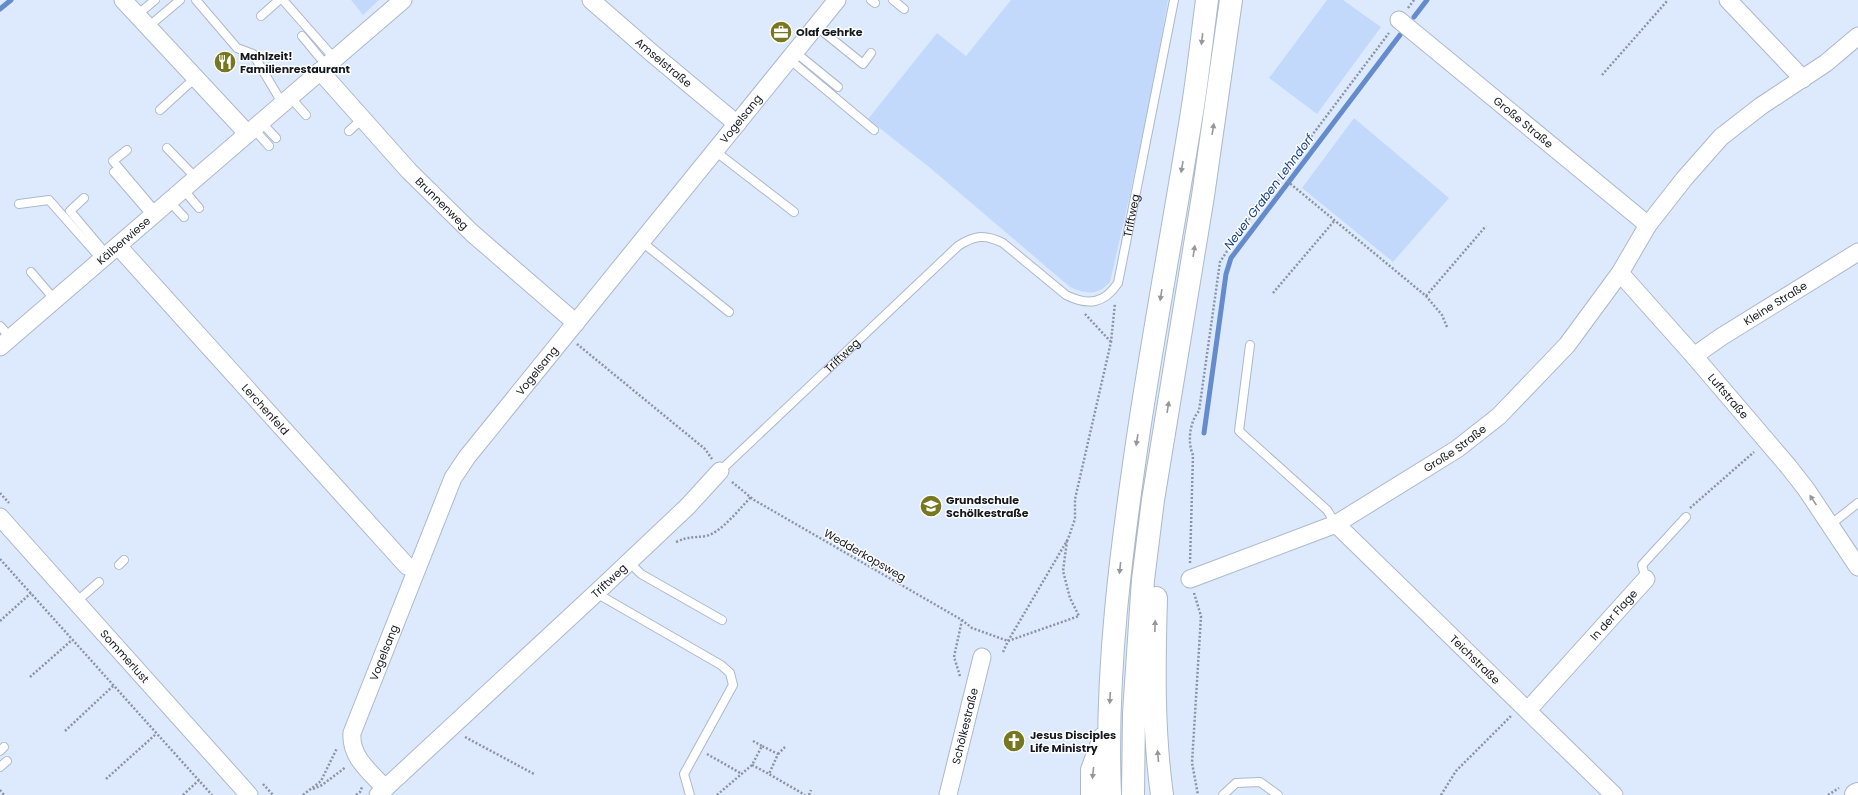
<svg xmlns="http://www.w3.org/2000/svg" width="1858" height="795" viewBox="0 0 1858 795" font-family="Poppins,sans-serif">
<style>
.green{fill:#c3d9fc}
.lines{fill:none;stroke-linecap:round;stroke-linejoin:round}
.stream{stroke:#648bcb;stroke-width:5}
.lane-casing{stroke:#acb8cb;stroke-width:10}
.street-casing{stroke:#acb8cb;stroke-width:19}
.primary-casing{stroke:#acb8cb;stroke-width:24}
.highway-casing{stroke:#acb8cb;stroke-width:24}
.path{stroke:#8a93a2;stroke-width:2.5;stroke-dasharray:2 2;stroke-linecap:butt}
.lane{stroke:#fff;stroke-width:8}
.street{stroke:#fff;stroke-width:17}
.primary{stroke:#fff;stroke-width:22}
.highway{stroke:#fff;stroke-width:22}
.oneway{fill:#95979a}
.labels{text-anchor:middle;stroke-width:3;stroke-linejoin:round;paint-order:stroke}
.poi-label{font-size:11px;font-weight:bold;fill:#14181f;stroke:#fff;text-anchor:start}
.street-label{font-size:11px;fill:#14181f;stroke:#fff}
.water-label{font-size:12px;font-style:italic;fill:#0e3e8a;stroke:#fff}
</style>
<rect width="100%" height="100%" fill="#ddeafe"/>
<path class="green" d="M351 0H379L363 15Z
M1011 0H1168C1152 95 1132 188 1110 282 1098 296 1086 294 1070 287L929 167 868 119 937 33 966 56Z
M1327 0H1343L1381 27 1317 114 1269 78Z
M1354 118 1449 198 1393 262 1302 188Z"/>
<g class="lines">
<path class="stream" d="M0 9 11 0
M1414 17 1427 0
M1204 433 1226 274 1231 258 1400 35"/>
<g class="lane-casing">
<g id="lane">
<path d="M196 0 237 48 253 54 278 96 284 102"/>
<path d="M283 0 334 58"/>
<path d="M871 0 875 3"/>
<path d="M893 0 904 9"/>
<path d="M137 15 155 0"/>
<path d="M261 16 279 0"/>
<path d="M816 26 863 64 871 53"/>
<path d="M148 27 180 0"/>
<path d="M302 36 326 65"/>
<path d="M795 52 838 87"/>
<path d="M789 59 874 130"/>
<path d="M290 97 306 115"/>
<path d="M160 110 195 78"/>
<path d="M261 122 276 138"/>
<path d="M253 128 269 146"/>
<path d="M349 131 362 119"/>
<path d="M167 148 196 178"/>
<path d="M127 150 113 161 156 212"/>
<path d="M715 151 794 212"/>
<path d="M114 172 152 216"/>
<path d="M183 189 199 208"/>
<path d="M84 198 70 211 107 255"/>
<path d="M169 201 184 217"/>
<path d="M19 204 49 200 102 260"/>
<path d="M642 242 729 312"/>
<path d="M31 272 55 300"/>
<path d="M0 326 11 338"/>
<path d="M1250 345 1239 431 1327 510 1336 524"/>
<path id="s1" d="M720 471 958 246C975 235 985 234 1003 243L1066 295C1088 306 1104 304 1118 283L1174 0"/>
<path d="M1830 525 1858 503"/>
<path d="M629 562 641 574 722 620"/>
<path d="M119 565 124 560"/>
<path d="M1646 579 1642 565 1686 517"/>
<path d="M596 593 721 665 730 673 733 685 684 774 690 795"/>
<path d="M76 602 99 582"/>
<path d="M0 751 4 747"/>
<path d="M0 767 7 761"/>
<path d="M1223 795 1236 783 1260 782 1278 795"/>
</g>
</g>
<g class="street-casing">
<g id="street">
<path d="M123 0 247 133"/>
<path id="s2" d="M591 0 653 54 737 124"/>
<path d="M1728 0 1803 79"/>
<path id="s3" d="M1399 20 1648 225"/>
<path id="s4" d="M320 71 409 171 472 233 576 323"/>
<path id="s5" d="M118 246 407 566 416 570"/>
<path id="s6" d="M1620 273 1694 356 1788 466 1806 489 1858 567"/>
<path id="s7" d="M0 347 403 0"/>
<path id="s8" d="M1694 356 1721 337 1858 252"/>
<path id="s9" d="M0 517 249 795"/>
<path id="s10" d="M1336 524 1614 795"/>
<path id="s11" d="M1190 579 1336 524 1457 449 1499 416 1567 345 1620 273 1648 225 1684 179 1721 137 1761 106 1826 63 1858 36"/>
<path id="s12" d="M1528 710 1646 579"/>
<path id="s13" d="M385 788C370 772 350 757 352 733L453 478 467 457 837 0"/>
<path id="s14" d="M378 795 596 593 688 506 720 471"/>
<path id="s15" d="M948 795 982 657"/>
</g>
</g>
<g class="primary-casing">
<path id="primary" d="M1856 795 1858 794"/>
</g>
<g class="highway-casing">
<path id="highway" d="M1156 598C1154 664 1153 730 1162 795
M1092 795V770L1104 738
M1110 795C1105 672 1121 551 1139 430 1155 324 1175 218 1192 112 1198 75 1202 37 1207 0
M1133 795 1134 713 1143 580 1153 500 1203 196 1231 0"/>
</g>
<path class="path" d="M1408 8 1414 0
M1602 75 1668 0
M1281 176 1426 296 1442 315 1447 327
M1273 293 1335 220
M1426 296 1486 226
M1085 314 1111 342
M577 344 705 449 712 459
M732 482 754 500 962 620 972 628 1008 641
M0 493 9 503
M1690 508 1754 452
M676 542C689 536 693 538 706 536 721 533 740 508 751 497
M0 559 212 795
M1190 563 1193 455C1187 442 1190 421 1199 411L1220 262 1240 231 1389 33
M1194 593 1201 616 1192 763 1198 795
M0 621 31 593
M1008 641 1079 616 1070 598 1063 571 1067 541
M1003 652 1008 641 1068 539 1075 519V499L1111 342 1115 303
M960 676 954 657 962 620
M30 677 72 640
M65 731 113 686
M465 737 534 774
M753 741 762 746
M707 754 742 774
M778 754 785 747
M752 765 769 774
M106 779 156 734
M263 784 273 795
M313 789 322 785 346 767
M0 790 4 795
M183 795 199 780
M303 795 321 781 337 748
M356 795 360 792 362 787
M717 795 752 765 762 746 778 754 769 774 805 795
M809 795 811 790
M1441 795 1456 771 1511 716
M1828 795 1839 788"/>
<use href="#lane" class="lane"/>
<use href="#street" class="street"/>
<use href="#primary" class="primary"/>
<use href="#highway" class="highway"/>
</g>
<defs><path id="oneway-solid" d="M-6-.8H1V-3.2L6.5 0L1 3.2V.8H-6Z"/></defs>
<g class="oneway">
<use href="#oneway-solid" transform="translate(1202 39) rotate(97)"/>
<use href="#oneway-solid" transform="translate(1213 129) rotate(-81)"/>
<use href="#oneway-solid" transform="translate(1182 167) rotate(100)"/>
<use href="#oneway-solid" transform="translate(1194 251) rotate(-81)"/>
<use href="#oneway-solid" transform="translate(1161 295) rotate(99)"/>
<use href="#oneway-solid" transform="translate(1168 407) rotate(-81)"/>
<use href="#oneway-solid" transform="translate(1137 440) rotate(99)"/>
<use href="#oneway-solid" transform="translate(1813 500) rotate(-124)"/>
<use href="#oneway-solid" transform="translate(1120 568) rotate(96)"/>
<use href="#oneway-solid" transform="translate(1155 626) rotate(-88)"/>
<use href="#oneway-solid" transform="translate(1110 698) rotate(93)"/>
<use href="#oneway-solid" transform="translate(1158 756) rotate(-95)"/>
<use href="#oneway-solid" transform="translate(1093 773) rotate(96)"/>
</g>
<defs>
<g id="office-disc" transform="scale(1.15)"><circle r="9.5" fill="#76771e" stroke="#fff"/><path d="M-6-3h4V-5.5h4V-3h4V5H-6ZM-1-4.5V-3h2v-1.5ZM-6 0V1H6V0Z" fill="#fff"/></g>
<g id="restaurant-disc" transform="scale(1.15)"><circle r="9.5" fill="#76771e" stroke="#fff"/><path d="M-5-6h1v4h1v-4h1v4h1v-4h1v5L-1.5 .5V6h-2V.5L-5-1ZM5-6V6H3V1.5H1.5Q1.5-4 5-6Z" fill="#fff"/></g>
<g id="school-disc" transform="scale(1.15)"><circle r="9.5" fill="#76771e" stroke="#fff"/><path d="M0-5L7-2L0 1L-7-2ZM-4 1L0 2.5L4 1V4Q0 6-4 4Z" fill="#fff"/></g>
<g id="church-disc" transform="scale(1.15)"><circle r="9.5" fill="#76771e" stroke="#fff"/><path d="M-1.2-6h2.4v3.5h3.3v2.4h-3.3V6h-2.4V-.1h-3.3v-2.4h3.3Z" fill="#fff"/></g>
</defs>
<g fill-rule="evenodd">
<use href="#office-disc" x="781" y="32"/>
<use href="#restaurant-disc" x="225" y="62"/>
<use href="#school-disc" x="931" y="506"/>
<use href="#church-disc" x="1014" y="741"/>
</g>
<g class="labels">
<g class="poi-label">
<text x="796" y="36">Olaf Gehrke</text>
<text x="240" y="60">Mahlzeit!<tspan x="240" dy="13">Familienrestaurant</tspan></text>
<text x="946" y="504">Grundschule<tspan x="946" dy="13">Schölkestraße</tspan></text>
<text x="1030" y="739">Jesus Disciples<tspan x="1030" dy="13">Life Ministry</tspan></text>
</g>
<g class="street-label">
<text dy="4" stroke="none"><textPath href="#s2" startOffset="96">Amselstraße</textPath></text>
<text dy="4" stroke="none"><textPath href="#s13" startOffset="801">Vogelsang</textPath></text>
<text dy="4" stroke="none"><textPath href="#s3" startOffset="161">Große Straße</textPath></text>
<text dy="4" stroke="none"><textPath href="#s4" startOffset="180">Brunnenweg</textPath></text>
<text dy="4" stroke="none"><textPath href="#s1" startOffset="586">Triftweg</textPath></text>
<text dy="4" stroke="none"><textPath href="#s7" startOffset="163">Kälberwiese</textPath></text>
<text dy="4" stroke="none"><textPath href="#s8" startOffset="97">Kleine Straße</textPath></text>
<text dy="4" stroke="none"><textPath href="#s1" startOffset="168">Triftweg</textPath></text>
<text dy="4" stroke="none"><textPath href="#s13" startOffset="477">Vogelsang</textPath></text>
<text dy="4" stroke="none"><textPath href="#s6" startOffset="164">Luftstraße</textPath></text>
<text dy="4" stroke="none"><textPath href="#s5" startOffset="220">Lerchenfeld</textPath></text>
<text dy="4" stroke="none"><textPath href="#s11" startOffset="297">Große Straße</textPath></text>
<text transform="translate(865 555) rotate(30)" y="4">Wedderkopsweg</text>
<text dy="4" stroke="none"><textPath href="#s14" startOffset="315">Triftweg</textPath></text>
<text dy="4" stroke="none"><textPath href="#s12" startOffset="128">In der Flage</textPath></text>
<text dy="4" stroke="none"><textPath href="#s13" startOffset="153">Vogelsang</textPath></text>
<text dy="4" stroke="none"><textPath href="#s9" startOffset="187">Sommerlust</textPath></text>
<text dy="4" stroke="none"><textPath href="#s10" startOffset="194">Teichstraße</textPath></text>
<text dy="4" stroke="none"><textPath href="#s15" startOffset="71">Schölkestraße</textPath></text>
</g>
<g class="water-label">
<text transform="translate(1269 192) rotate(-53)" y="4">Neuer Graben Lehndorf</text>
</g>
</g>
</svg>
